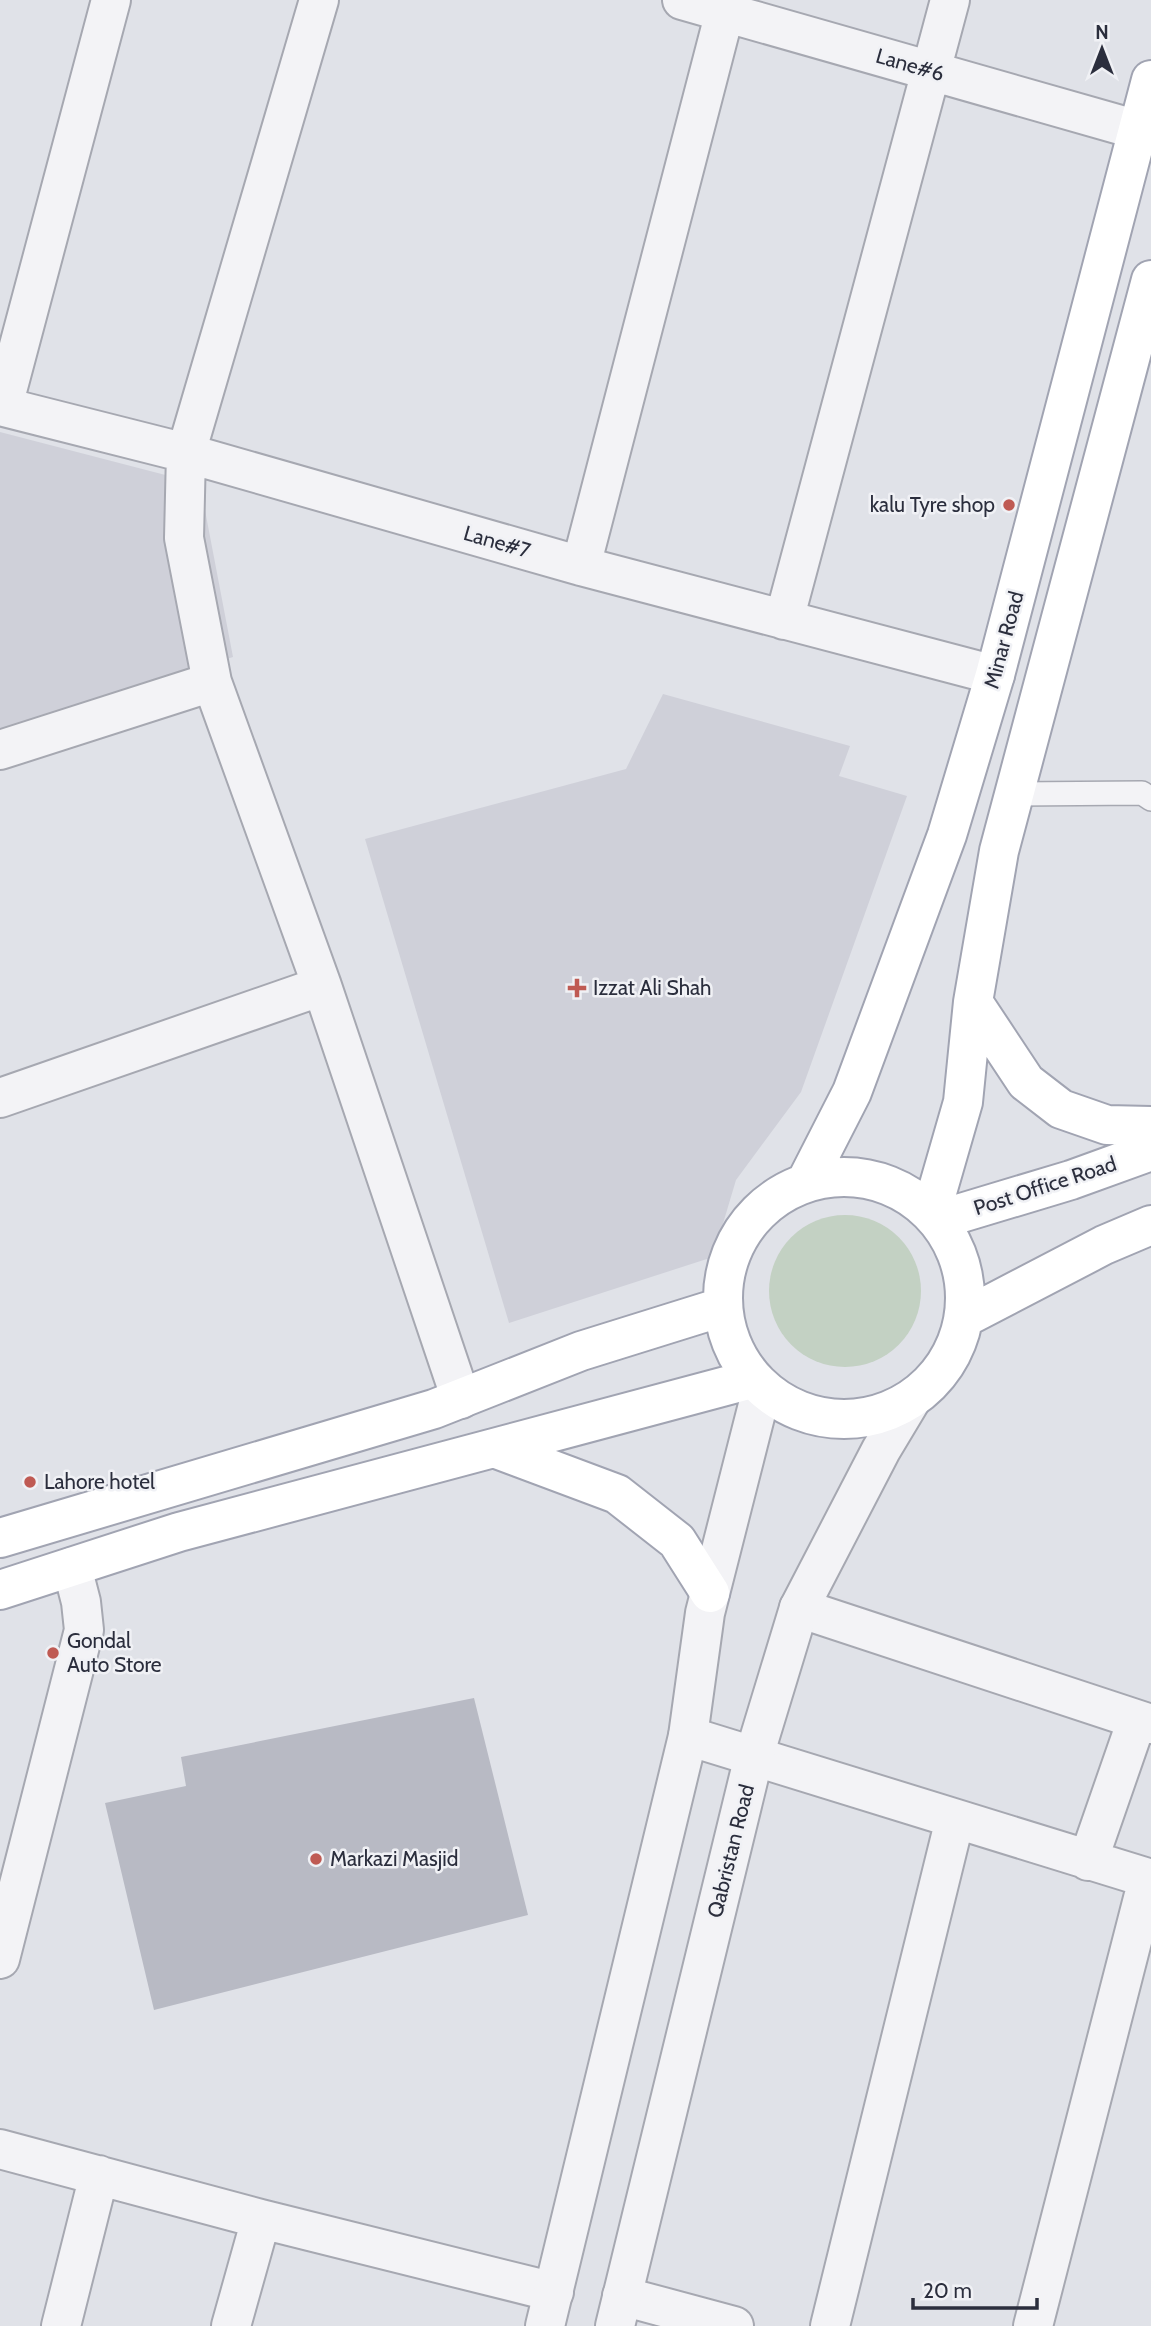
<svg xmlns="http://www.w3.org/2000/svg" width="1151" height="2326" viewBox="0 0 1151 2326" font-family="Cabin,sans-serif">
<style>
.built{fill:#cfd0d9}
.green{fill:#c3d1c3}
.building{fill:#b8bac4}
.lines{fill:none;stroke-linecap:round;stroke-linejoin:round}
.service-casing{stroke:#a6a8b1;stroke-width:26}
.minor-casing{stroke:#a6a8b1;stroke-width:42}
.tertiary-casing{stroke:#a6a8b1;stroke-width:42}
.primary-casing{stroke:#a1a4b2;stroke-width:42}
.service{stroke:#f3f3f6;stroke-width:23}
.minor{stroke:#f3f3f6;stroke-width:38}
.tertiary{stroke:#f3f3f6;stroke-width:38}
.primary{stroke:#fff;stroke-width:38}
.poi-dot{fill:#bf5a53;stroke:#f0f1f5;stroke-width:2.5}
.labels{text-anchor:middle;stroke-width:5;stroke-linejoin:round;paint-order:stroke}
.street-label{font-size:21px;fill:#2b2e3d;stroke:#f0f1f5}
.poi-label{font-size:21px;fill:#2b2e3d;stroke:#f0f1f5;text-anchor:start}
</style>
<rect width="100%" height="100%" fill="#e0e2e8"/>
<path class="built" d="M0 432 200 484 233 657 0 729Z
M663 694 850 746 839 776 907 796 801 1092 736 1180 713 1257 509 1323 365 839 626 769Z"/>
<path class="green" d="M769 1291a76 76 0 1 1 152 0a76 76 0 1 1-152 0Z"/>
<path class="building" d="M474 1698 528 1915 154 2010 105 1803 186 1786 181 1757Z"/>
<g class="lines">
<g class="service-casing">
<path id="service" d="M1013 794 1142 793 1151 799"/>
</g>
<g class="minor-casing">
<path id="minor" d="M319 0 186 453 184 538 212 682 322 986 461 1399
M682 0 1138 130
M0 406 186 453 581 566 995 675
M3 406 111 0
M581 566 728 0
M784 620 950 0
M0 750 212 682
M0 1098 322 986
M799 1608 1151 1724
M688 1736 1151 1879
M1088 1861 1137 1720
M0 1959 84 1630 81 1602 72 1567
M0 2149 261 2219 554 2292
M622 2296 734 2326
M61 2326 99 2175
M231 2326 261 2219
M830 2326 955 1819
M1033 2326 1148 1879"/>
</g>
<g class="tertiary-casing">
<path id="tertiary" d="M545 2326 688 1736 705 1613 762 1389
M615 2326 754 1756 799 1608 881 1450 911 1400"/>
</g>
<g class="primary-casing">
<path id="primary" d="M973 1002 1026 1082 1061 1109 1107 1125 1151 1126
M723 1298a121 121 0 1 1 242 0a121 121 0 1 1-242 0Z
M806 1182 852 1092 947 835 995 675 1151 80
M931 1213 963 1102 973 1002 999 851 1151 280
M938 1220 1071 1180 1151 1151
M964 1318 1104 1245 1151 1225
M494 1448 617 1494 677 1541 710 1593
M0 1538 434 1409 581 1351 722 1307
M0 1590 179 1532 752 1379"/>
</g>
<use href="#service" class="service"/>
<use href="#minor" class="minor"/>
<use href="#tertiary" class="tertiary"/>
<use href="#primary" class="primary"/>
</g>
<g class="poi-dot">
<circle cx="1009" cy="505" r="7"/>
<path d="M573.5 977.5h7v7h7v7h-7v7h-7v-7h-7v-7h7z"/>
<circle cx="30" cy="1482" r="7"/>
<circle cx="53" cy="1653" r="7"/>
<circle cx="316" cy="1859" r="7"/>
</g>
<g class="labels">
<g class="street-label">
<text transform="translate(910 65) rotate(16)" y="7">Lane#6</text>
<text transform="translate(497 542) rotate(16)" y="7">Lane#7</text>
<text transform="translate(1004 640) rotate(-75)" y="7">Minar Road</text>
<text transform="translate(1045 1186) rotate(-18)" y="7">Post Office Road</text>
<text transform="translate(731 1851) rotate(-76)" y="7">Qabristan Road</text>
</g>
<g class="poi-label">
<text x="995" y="512" text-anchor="end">kalu Tyre shop</text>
<text x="593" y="995">Izzat Ali Shah</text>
<text x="44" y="1489">Lahore hotel</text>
<text x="67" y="1648">Gondal<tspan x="67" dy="24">Auto Store</tspan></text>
<text x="330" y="1866">Markazi Masjid</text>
</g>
</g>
<g transform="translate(1102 49)" stroke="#f0f1f5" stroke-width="5" paint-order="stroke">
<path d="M0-5L12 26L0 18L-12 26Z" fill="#2b2e3d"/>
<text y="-10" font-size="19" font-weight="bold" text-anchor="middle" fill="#2b2e3d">N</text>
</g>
<path d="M913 2298v10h124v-10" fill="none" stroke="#2b2e3d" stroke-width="3.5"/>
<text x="923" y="2298" font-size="21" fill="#2b2e3d" stroke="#f0f1f5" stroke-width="5" paint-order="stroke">20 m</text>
</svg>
